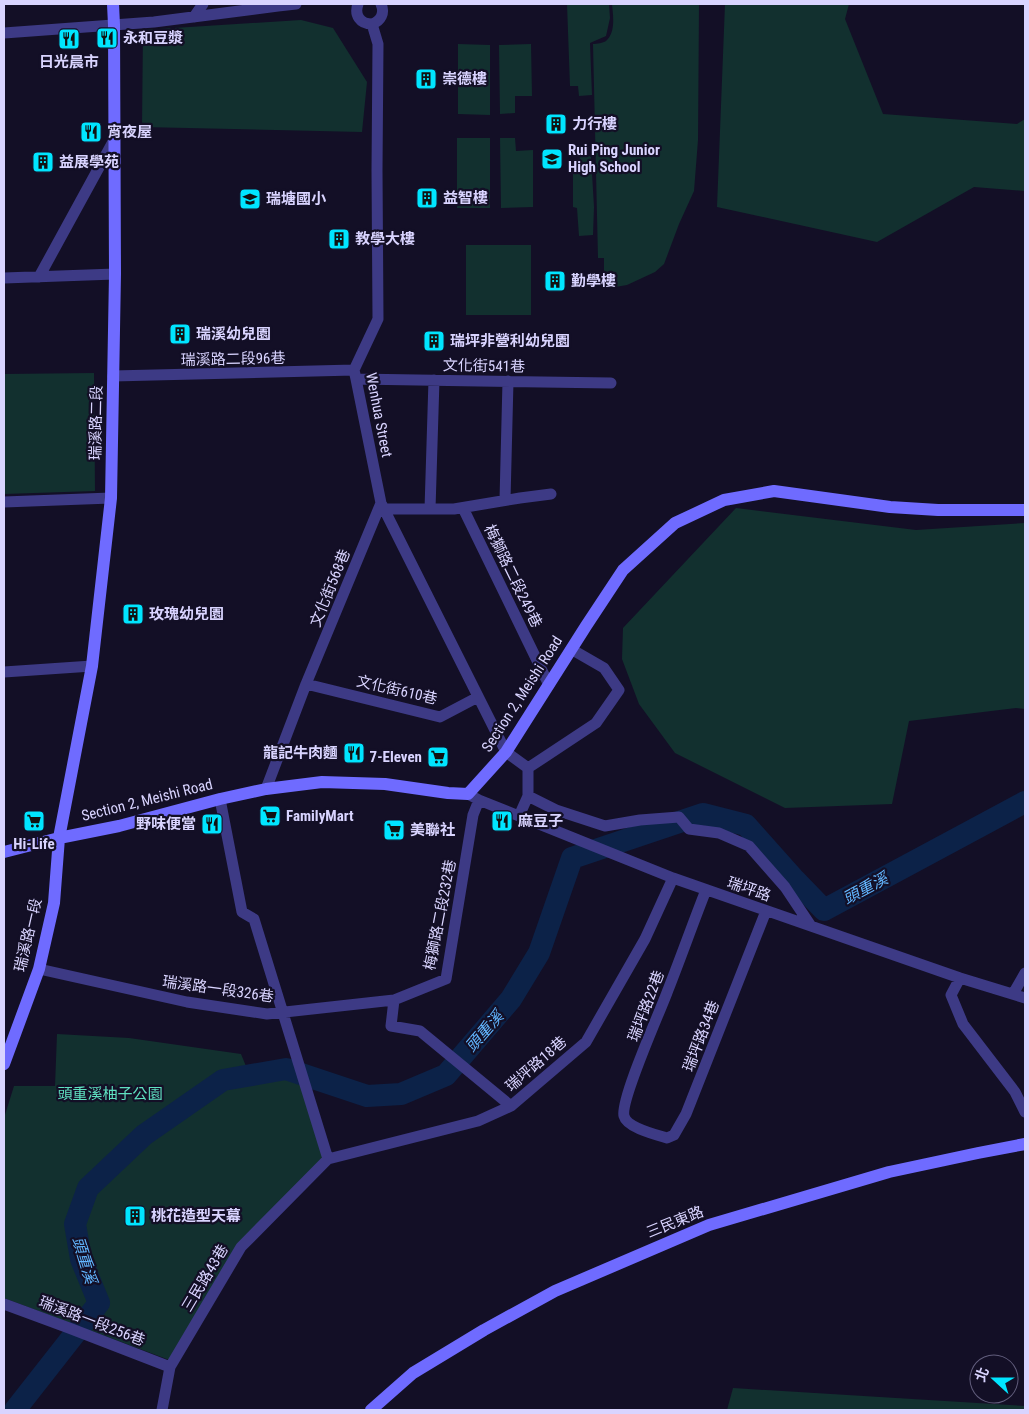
<svg xmlns="http://www.w3.org/2000/svg" width="1029" height="1414" viewBox="0 0 1029 1414" font-family="'Roboto Condensed','Noto Sans TC',sans-serif">
<style>
.green{fill:#12302f}
.lines{fill:none;stroke-linecap:round;stroke-linejoin:round}
.river{stroke:#0c2248;stroke-width:22}
.street{stroke:#3d3a85;stroke-width:11}
.secondary{stroke:#6f6bff;stroke-width:12}
.labels{text-anchor:middle;stroke-width:4.5;stroke-linejoin:round;paint-order:stroke}
.poi-label{font-size:15px;font-weight:bold;fill:#d9d4ff;stroke:#130f26;text-anchor:start}
.street-label{font-size:15px;fill:#d9d4ff;stroke:#130f26}
.park-label{font-size:15px;fill:#5fe0c0;stroke:#130f26}
.water-label{font-size:16px;font-style:italic;fill:#62b6ff;stroke:#130f26}
</style>
<rect width="100%" height="100%" fill="#130f26"/>
<path class="green" d="M567 4H609L610 18 606 36 590 43 592 95 579 96 578 86H570Z
M612 4H699L698 140 694 191 679 224 664 264 655 272 627 285 609 288 604 282V258H598L593 44C597 44 603 43 606 41 616 32 613 15 612 4Z
M725 4H849L845 19 883 114 1017 124 1025 119V191L974 187 877 242 717 207Z
M301 20 333 28 367 82 362 132 142 127 143 30Z
M458 44 490 45V115L458 114Z
M531 44 532 96H515V113L500 114 499 45Z
M457 138H490V208H457Z
M500 138H515L516 151 533 150V207L501 208Z
M591 156 594 207 593 235 579 236 577 208 573 207V167L578 166 580 157Z
M466 245H531V315H466Z
M94 373 95 491 4 494V374Z
M736 508 916 530 1025 523V709L1016 708 909 721 892 804 785 808 675 753 639 704 622 659 623 628Z
M57 1034 129 1038 241 1054 250 1076 286 1069 305 1076 328 1159 228 1261 172 1361 4 1298V1118L14 1086H55Z
M733 1388 1025 1406V1410H727Z"/>
<g class="lines">
<path class="river" d="M15 1410 99 1303 81 1259 75 1224 88 1188 144 1135 223 1080 286 1069 367 1096 401 1094 446 1075 511 999 539 953 572 858 703 814 746 825 795 880 824 910 1025 802"/>
<path class="street" d="M277 4 278 6 296 4
M358 4C354 15 360 24 372 24
M194 17 203 4
M372 24 378 44 377 170 378 319 354 370 356 379 381 503 506 752 528 768 596 723 619 690 604 668 571 649
M372 24C381 21 385 13 381 4
M4 33 154 22 278 6
M39 277 114 140
M4 278 115 274
M113 376 354 370
M356 379 611 383
M505 500 508 381
M4 502 111 498
M463 508 549 685
M384 509H454L520 498 551 494
M430 509 434 380
M4 672 92 666
M306 684 440 717 478 697
M266 789 306 684 381 503
M468 794 479 800 673 878 960 978 1025 998
M528 796 556 810 605 826 640 820 679 817 689 829 719 833 749 846 785 887 811 926
M220 799 242 912 254 919 328 1159
M479 800 473 815 446 979 394 1000 391 1026 420 1031 511 1106
M519 816 528 796V768
M706 890C693 923 681 957 668 990 660 1012 620 1100 624 1116 627 1128 657 1135 667 1138L674 1135 686 1114 766 911
M39 969 187 1002 267 1014 394 1000
M960 978 951 995 963 1024 1015 1092 1025 1112
M1013 994 1025 973
M328 1159 478 1121 511 1106 586 1042 645 939 673 878
M4 1304 69 1328 170 1367
M162 1410 170 1367 241 1247 328 1159"/>
<path class="secondary" d="M4 852 59 838 119 826 220 799 266 789 322 782 385 784 448 793 468 794 506 752 586 626 623 570 675 523 724 500 774 491 890 507 938 510H1025
M4 1064 39 969 54 903 59 838 92 666 111 498 115 274 114 25 113 4
M371 1410 413 1373 484 1330 555 1291 709 1225 889 1172 978 1153 1025 1144"/>
</g>
<defs>
<g id="restaurant-square" transform="scale(1.125)"><rect x="-9" y="-9" width="18" height="18" rx="4" fill="#00e5ff" stroke="#130f26"/><path d="M-5-6h1v4h1v-4h1v4h1v-4h1v5L-1.5 .5V6h-2V.5L-5-1ZM5-6V6H3V1.5H1.5Q1.5-4 5-6Z" fill="#111"/></g>
<g id="building-square" transform="scale(1.125)"><rect x="-9" y="-9" width="18" height="18" rx="4" fill="#00e5ff" stroke="#130f26"/><path d="M-4-6H4V6H1V3H-1V6H-4ZM-2.5-4.3h1.7v1.8h-1.7ZM.8-4.3h1.7v1.8H.8ZM-2.5-1h1.7V.8h-1.7ZM.8-1h1.7V.8H.8Z" fill="#111"/></g>
<g id="school-square" transform="scale(1.125)"><rect x="-9" y="-9" width="18" height="18" rx="4" fill="#00e5ff" stroke="#130f26"/><path d="M0-5L7-2L0 1L-7-2ZM-4 1L0 2.5L4 1V4Q0 6-4 4Z" fill="#111"/></g>
<g id="supermarket-square" transform="scale(1.125)"><rect x="-9" y="-9" width="18" height="18" rx="4" fill="#00e5ff" stroke="#130f26"/><path d="M-6-5.5h2.5l.6 2H6L4.5 2H-2.5L-4.4-4H-6ZM-1.5 3.2a1.3 1.3 0 1 0 .1 0ZM3 3.2a1.3 1.3 0 1 0 .1 0Z" fill="#111"/></g>
</defs>
<g fill-rule="evenodd">
<use href="#restaurant-square" x="107" y="38"/>
<use href="#restaurant-square" x="69" y="39"/>
<use href="#building-square" x="426" y="79"/>
<use href="#building-square" x="556" y="124"/>
<use href="#restaurant-square" x="91" y="132"/>
<use href="#school-square" x="552" y="159"/>
<use href="#building-square" x="43" y="162"/>
<use href="#building-square" x="427" y="198"/>
<use href="#school-square" x="250" y="199"/>
<use href="#building-square" x="339" y="239"/>
<use href="#building-square" x="555" y="281"/>
<use href="#building-square" x="180" y="334"/>
<use href="#building-square" x="434" y="341"/>
<use href="#building-square" x="133" y="614"/>
<use href="#restaurant-square" x="354" y="753"/>
<use href="#supermarket-square" x="438" y="757"/>
<use href="#supermarket-square" x="270" y="816"/>
<use href="#supermarket-square" x="34" y="821"/>
<use href="#restaurant-square" x="502" y="821"/>
<use href="#restaurant-square" x="212" y="824"/>
<use href="#supermarket-square" x="394" y="830"/>
<use href="#building-square" x="135" y="1216"/>
</g>
<g class="labels">
<g class="poi-label">
<text x="123" y="43">永和豆漿</text>
<text x="69" y="67" text-anchor="middle">日光晨市</text>
<text x="442" y="84">崇德樓</text>
<text x="572" y="129">力行樓</text>
<text x="107" y="137">宵夜屋</text>
<text x="568" y="155">Rui Ping Junior<tspan x="568" dy="17">High School</tspan></text>
<text x="59" y="167">益展學苑</text>
<text x="443" y="203">益智樓</text>
<text x="266" y="204">瑞塘國小</text>
<text x="355" y="244">教學大樓</text>
<text x="571" y="286">勤學樓</text>
<text x="196" y="339">瑞溪幼兒園</text>
<text x="450" y="346">瑞坪非營利幼兒園</text>
<text x="149" y="619">玫瑰幼兒園</text>
<text x="338" y="758" text-anchor="end">龍記牛肉麵</text>
<text x="422" y="762" text-anchor="end">7-Eleven</text>
<text x="286" y="821">FamilyMart</text>
<text x="518" y="826">麻豆子</text>
<text x="196" y="829" text-anchor="end">野味便當</text>
<text x="410" y="835">美聯社</text>
<text x="34" y="849" text-anchor="middle">Hi-Life</text>
<text x="151" y="1221">桃花造型天幕</text>
</g>
<g class="street-label">
<text transform="translate(233 359) rotate(-1)" y="5">瑞溪路二段96巷</text>
<text transform="translate(484 366) rotate(1)" y="5">文化街541巷</text>
<text transform="translate(379 415) rotate(79)" y="5">Wenhua Street</text>
<text transform="translate(96 423) rotate(-89)" y="5">瑞溪路二段</text>
<text transform="translate(513 576) rotate(64)" y="5">梅獅路二段249巷</text>
<text transform="translate(330 588) rotate(-68)" y="5">文化街568巷</text>
<text transform="translate(397 690) rotate(13)" y="5">文化街610巷</text>
<text transform="translate(522 694) rotate(-57)" y="5">Section 2, Meishi Road</text>
<text transform="translate(147 800) rotate(-14)" y="5">Section 2, Meishi Road</text>
<text transform="translate(749 889) rotate(19)" y="5">瑞坪路</text>
<text transform="translate(440 915) rotate(-79)" y="5">梅獅路二段232巷</text>
<text transform="translate(28 935) rotate(-77)" y="5">瑞溪路一段</text>
<text transform="translate(218 989) rotate(8)" y="5">瑞溪路一段326巷</text>
<text transform="translate(646 1006) rotate(-69)" y="5">瑞坪路22巷</text>
<text transform="translate(701 1036) rotate(-69)" y="5">瑞坪路34巷</text>
<text transform="translate(536 1064) rotate(-41)" y="5">瑞坪路18巷</text>
<text transform="translate(675 1222) rotate(-22)" y="5">三民東路</text>
<text transform="translate(205 1278) rotate(-59)" y="5">三民路43巷</text>
<text transform="translate(92 1321) rotate(21)" y="5">瑞溪路一段256巷</text>
</g>
<g class="park-label">
<text x="110" y="1099">頭重溪柚子公園</text>
</g>
<g class="water-label">
<text transform="translate(865 888) rotate(-28)" y="6">頭重溪</text>
<text transform="translate(484 1031) rotate(-49)" y="6">頭重溪</text>
<text transform="translate(85 1260) rotate(73)" y="6">頭重溪</text>
</g>
</g>
<rect width="1029" height="1414" fill="none" stroke="#d9d4ff" stroke-width="10"/>
<g transform="translate(994 1379) rotate(291)"><circle r="24" fill="#130f26" stroke="#625e7d"/>
<path d="M0-4L9 19L0 12L-9 19Z" fill="#00e5ff"/>
<text y="-8" font-size="14" font-weight="bold" text-anchor="middle" fill="#d9d4ff">北</text>
</g>
</svg>
